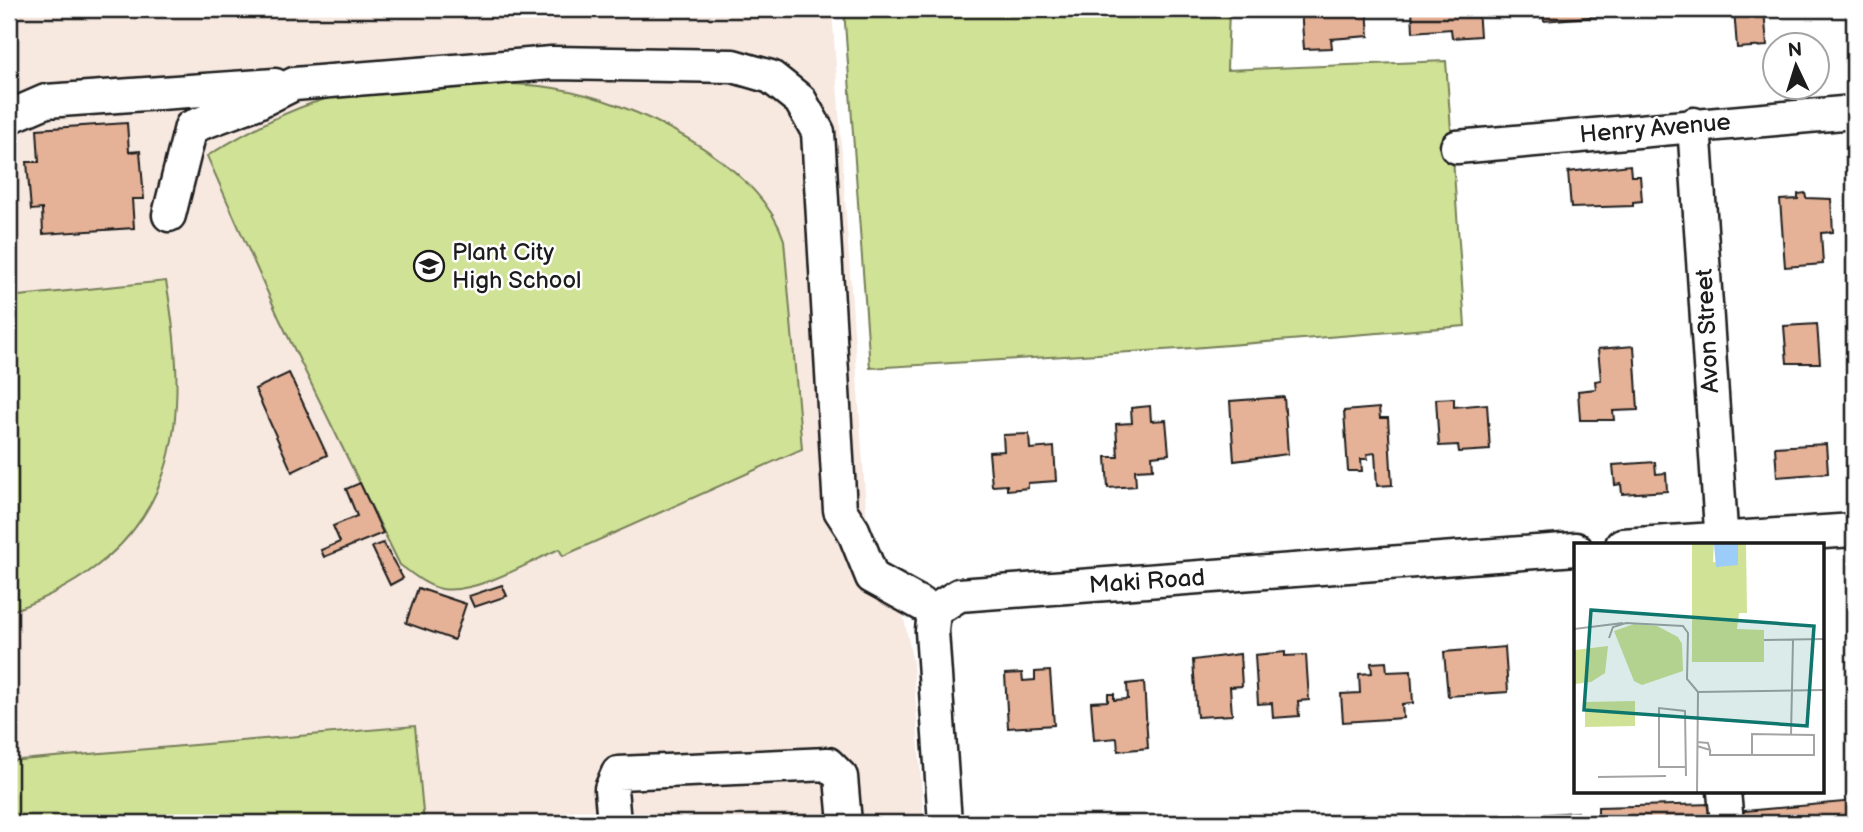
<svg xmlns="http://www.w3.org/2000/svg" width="1863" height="832" viewBox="0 0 1863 832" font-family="'Balsamiq Sans',sans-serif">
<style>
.built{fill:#f7e8e0}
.green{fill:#d0e296;stroke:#767f59;stroke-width:2}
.building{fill:#e5b297;stroke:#1c1c1c;stroke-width:2}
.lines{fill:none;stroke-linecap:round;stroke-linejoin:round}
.minor-casing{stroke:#1c1c1c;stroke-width:37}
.minor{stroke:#fff;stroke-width:32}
.labels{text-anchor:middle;stroke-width:5;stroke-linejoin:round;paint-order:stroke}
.street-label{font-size:24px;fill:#1c1c1c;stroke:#fff}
.poi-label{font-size:24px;fill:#1c1c1c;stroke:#fff;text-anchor:start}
.inset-road{fill:none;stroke:#a4a4a4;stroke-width:2}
.view{fill:#0f766e;fill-opacity:0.15;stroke:#0f766e;stroke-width:3.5}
.inset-edge{fill:none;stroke:#1c1c1c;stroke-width:3.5}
</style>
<rect width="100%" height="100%" fill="#fff"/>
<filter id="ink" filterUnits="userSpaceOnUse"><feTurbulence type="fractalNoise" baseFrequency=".0143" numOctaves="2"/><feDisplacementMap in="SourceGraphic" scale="14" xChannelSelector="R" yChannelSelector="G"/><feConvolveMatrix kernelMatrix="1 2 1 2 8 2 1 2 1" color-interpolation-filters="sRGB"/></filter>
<g filter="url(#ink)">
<path class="built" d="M9 9H832L867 523 897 584 913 663 924 823H9Z"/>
<path class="green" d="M844 9H1229L1227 70 1446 61 1465 326 1179 349 870 368Z
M463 82C494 83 524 83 554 88 631 100 759 161 784 240L802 449 563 556 559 549C528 563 476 594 442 589 426 586 413 574 400 565L279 318 207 156C245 133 285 110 329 98 372 87 419 86 463 82Z
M166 281C194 439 174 553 9 612V297Z
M415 726 424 823H9V761Z"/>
<path class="building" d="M1301 9H1367L1369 36 1331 39 1332 48 1304 49Z
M1412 9H1478L1480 36 1452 38 1451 29 1413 32Z
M1543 9H1599V16L1544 21Z
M1734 9H1764L1767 46 1737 48Z
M1832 9H1854V17L1847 18 1846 12 1832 13Z
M127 123 129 152 140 151 144 199H132L134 228 43 234 42 209 31 210 27 162H39L37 129Z
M1630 165 1631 176H1640L1642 201 1633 202V206L1571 208 1568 172Z
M1805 193 1806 198 1831 199 1833 232 1821 233 1823 264 1785 267 1780 200 1798 199V194Z
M1817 324 1820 363H1787L1784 326Z
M1634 346 1638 410 1613 411 1614 420H1580L1578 391 1596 389 1595 381 1601 380 1598 349Z
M289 373 327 455 292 472 255 389Z
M1284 397 1288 454 1234 461 1230 401Z
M1454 398V407L1487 404 1490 450 1459 452 1458 445 1439 446 1436 399Z
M1150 406 1151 421 1166 420 1169 454 1152 456 1153 469 1135 470 1136 486 1108 488 1106 457H1118L1116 424 1132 423 1131 408Z
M1379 408 1380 418H1388L1392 485 1377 486 1375 453 1367 454 1368 459H1361L1362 471H1348L1344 411Z
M1029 434 1030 449 1054 447 1056 481 1028 483V488L1007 490V485L992 486 989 452 1004 451 1003 435Z
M1826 444 1828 473 1777 477 1775 447Z
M1655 462 1656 474 1666 473 1667 491 1622 494 1621 484 1615 485 1613 465Z
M360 483 383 533 324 557 321 550 340 542 333 526 357 516 346 489Z
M383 543 403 578 390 585 372 547Z
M502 585 507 596 474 607 469 596Z
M418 588 466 604 454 640 406 623Z
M1505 647 1508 692 1448 696 1444 652Z
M1285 652V656L1306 655 1309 700 1298 701 1299 716 1273 718 1272 703 1258 704 1255 655Z
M1240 654 1242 686 1230 687 1232 715 1197 717 1193 660Z
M1386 662 1387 672 1411 671 1413 703 1402 704 1403 718 1343 722 1341 694 1360 693 1359 674 1372 673 1371 663Z
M1050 671 1054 725 1008 728 1005 674 1022 673 1023 681 1035 680V672Z
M1144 682 1148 748 1118 751 1117 738 1094 740 1091 702 1108 701V694H1114V700L1128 699 1127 684Z
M1854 801V823H1735L1734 812Z
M1713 804V823H1598V807Z
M1578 812 1579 823H1407Z"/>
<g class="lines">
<g class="minor-casing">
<path id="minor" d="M9 117 46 101 275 85
M1694 124 1722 545
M1457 147 1854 112
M169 215 191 127 256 103 294 84 552 63 733 66 771 77 800 100 818 132 840 510 853 530 872 577 934 611
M1622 545 1854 530
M1724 792 1727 823
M614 823 611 789 618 773 828 764 841 777 845 823
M945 823 932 631 934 611 959 595 1576 549"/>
</g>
<use href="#minor" class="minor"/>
</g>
</g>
<defs>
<g id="school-ring" transform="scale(1.575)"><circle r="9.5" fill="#fff" stroke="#1c1c1c" stroke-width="1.5"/><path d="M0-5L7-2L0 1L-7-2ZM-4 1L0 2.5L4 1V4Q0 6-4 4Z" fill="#1c1c1c"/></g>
</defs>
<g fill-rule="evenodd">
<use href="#school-ring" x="429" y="266"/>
</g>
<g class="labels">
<g class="street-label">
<text transform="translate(1655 128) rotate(-5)" y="8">Henry Avenue</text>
<text transform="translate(1707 331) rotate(-93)" y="8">Avon Street</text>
<text transform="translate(1147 581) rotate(-4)" y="8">Maki Road</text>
</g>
<g class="poi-label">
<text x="452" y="260">Plant City<tspan x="452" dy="28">High School</tspan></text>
</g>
</g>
<g transform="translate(1574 543)">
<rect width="250" height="250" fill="#fff"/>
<path d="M118 1H140L139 19 164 22V1H172L173 70H165L163 86 190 87V119H118ZM60 81 83 83 104 94 108 101 109 128 68 142 60 138 40 88ZM34 103 31 130 17 139 1 141V107ZM61 158V183L11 184V159Z" fill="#d0e296"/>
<path d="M140 1H164V22L142 24Z" fill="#9ccdf8"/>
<path class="inset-road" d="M0 86 49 80M35 95 39 84 52 80 109 83 114 90 113 136 124 149M190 97 251 96M217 192 219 97M123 203 136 207 134 200 123 199M136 207V212H240V192L178 191V211M112 224H85V165L111 168 112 233M24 234 92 233M123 250 124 149 251 147"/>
<path class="view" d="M17 67 240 83 233 183 10 167Z"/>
<rect width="250" height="250" class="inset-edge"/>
</g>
<rect width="1863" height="832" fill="none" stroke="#fff" stroke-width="35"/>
<rect x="18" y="18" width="1828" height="797" fill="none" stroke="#1c1c1c" stroke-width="2.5" filter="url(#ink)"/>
<g transform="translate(1796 66) rotate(356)"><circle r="33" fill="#ffffff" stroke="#a4a4a4" stroke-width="2"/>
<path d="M0-5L12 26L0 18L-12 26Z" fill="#1c1c1c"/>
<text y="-10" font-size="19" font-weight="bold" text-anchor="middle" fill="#1c1c1c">N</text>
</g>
</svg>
